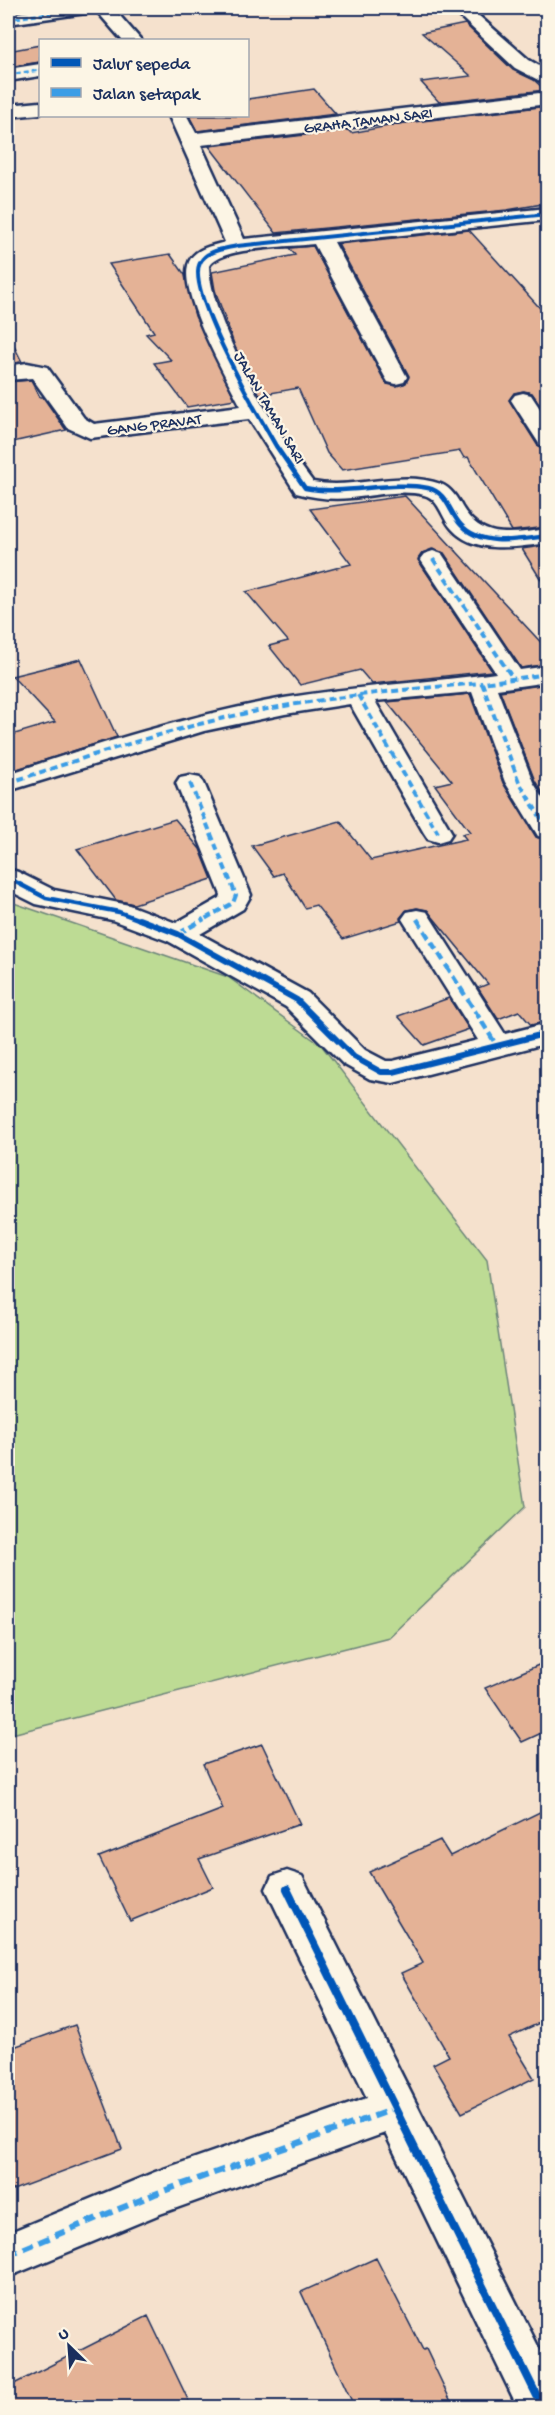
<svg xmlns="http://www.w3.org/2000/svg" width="555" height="2415" viewBox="0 0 555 2415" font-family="'Gochi Hand',sans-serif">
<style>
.green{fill:#bddb94;stroke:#6c8579;stroke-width:1.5}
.building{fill:#e4b296;stroke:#1b2f5e;stroke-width:1.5}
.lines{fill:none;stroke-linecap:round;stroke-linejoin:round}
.minor-casing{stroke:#1b2f5e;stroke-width:5}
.minor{fill:#fcf5e5;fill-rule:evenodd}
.quiet-far3{stroke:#3b9de6;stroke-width:3;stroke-dasharray:5 3;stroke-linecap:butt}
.quiet-far2{stroke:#3b9de6;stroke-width:4;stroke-dasharray:7 4;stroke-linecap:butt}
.quiet-far1{stroke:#3b9de6;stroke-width:4.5;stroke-dasharray:9 4.5;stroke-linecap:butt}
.quiet{stroke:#3b9de6;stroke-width:6;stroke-dasharray:11 6;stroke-linecap:butt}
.cycleway-far3-casing{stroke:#fcf5e5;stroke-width:6}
.cycleway-far2-casing{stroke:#fcf5e5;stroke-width:8}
.cycleway-far1-casing{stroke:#fcf5e5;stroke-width:10}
.cycleway-casing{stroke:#fcf5e5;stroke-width:11}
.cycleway-far3{stroke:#0057b8;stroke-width:4}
.cycleway-far2{stroke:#0057b8;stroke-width:4.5}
.cycleway-far1{stroke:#0057b8;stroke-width:6}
.cycleway{stroke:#0057b8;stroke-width:8}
.labels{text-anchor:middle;stroke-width:4.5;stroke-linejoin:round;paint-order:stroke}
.far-street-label{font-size:16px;fill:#1b2f5e;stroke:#fcf5e5}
</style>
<rect width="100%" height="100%" fill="#f5e1cd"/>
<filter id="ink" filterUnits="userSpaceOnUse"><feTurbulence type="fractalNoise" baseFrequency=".0167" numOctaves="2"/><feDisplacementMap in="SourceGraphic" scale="12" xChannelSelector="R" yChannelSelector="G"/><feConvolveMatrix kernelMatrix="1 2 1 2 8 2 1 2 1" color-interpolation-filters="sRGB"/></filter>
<g filter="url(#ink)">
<path class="green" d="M8 901 228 977 322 1046 487 1260 525 1507 389 1637 8 1735Z"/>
<path class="building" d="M465 24 513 70 534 80 545 90 439 102 421 82 471 76 422 33Z
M40 45V62L8 67V51Z
M314 89 336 114 197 131 189 116H248V99Z
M548 106V203L507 210 276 233 209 146 348 130 351 133 405 123Z
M469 230 548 317V416L532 393 524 391 514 393 509 400 538 446 548 449V527L512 531 468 457 464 458 460 451 342 470 327 453 298 388 260 395 235 347 215 290 212 272 295 255 289 248 313 246 383 378 387 384 397 386 406 383 409 376 338 244Z
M170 254 185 275 195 316 235 399 187 407 154 363 171 360 146 334 154 332 109 264Z
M8 334 22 362 8 364Z
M31 380 40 397H43L66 430 8 443V382Z
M405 496 548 650V664L521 668 444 553 432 549 422 553 418 560 492 671 372 684 360 670 300 685 269 646 288 641 246 592 351 564 310 509Z
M548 545V591L522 549Z
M81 659 117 737 8 772V736L55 722 12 676Z
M548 684V801L535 781 500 691Z
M470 694 503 783 536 837 548 840V1021L531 1025 519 1011 498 1019 478 988 488 984 427 910 417 908 407 910 400 918 401 921 343 939 316 905 305 908 283 873 274 876 252 846 340 821 371 860 466 839 462 834 470 832 435 785 452 781 387 702Z
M175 819 200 849 212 879 134 904 116 900 77 849Z
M449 998 469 1029 424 1045 398 1016Z
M548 1661V1730L522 1742 485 1688Z
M262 1744 300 1824 199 1859 213 1887 130 1921 99 1857 223 1809 203 1764Z
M548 1808V2019L509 2037 534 2078 462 2113 433 2064 449 2056 401 1973 423 1963 369 1872 440 1840 450 1856Z
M75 2025 122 2149 8 2192V2049Z
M376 2258 423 2350 426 2349 454 2408H355L301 2292Z
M148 2316 192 2408H8V2387Z"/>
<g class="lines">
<g class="minor-casing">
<path id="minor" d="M51 8H113L141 40H122L95 9 86 13 8 24V14Z
M451 8H470L529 60 548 71V85L515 68Z
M40 64V76L8 81V69Z
M548 92V104L201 145 244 239 548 208V220L334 242 407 377 404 382 396 384 388 382 385 377 314 244C291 247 220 247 209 266 211 324 277 435 313 482 355 490 400 469 441 484 451 488 457 498 462 507 483 542 513 533 548 529V543C518 547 475 555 452 529 442 519 439 498 424 495 401 489 374 496 351 498 332 500 315 498 296 493L249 419 90 438 68 428 32 378 8 380V366L27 363 47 367 84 418 94 424 241 406C226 377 180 296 188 265 192 249 211 246 225 242L169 116H187L196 133Z
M40 102V114L8 117V105Z
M523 393 531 395 548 421V447L540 445 511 400 515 395Z
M433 551 442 554 520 670 548 666V682L497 689 533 782 548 806V838L538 836 505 782 472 692 375 701 452 833 448 839 438 842 428 839 424 833 350 704 285 714 204 731 8 791V774C98 744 189 715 284 698 354 686 425 683 496 673L420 559 424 554Z
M190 775 200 777 204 783 251 895 243 909 200 934 308 993 365 1050 386 1061H393L478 1040 402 919 407 912 417 910 427 912 505 1034 548 1023V1043L393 1083 370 1079 343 1064 286 1007 168 941 112 920 36 904 8 890V869L18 872 54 890 129 905 176 923 220 898 221 895 176 783 180 777Z
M287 1871 302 1876 548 2366V2408H518L385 2133 160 2214 8 2277V2233L155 2172 367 2098 266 1889 272 1876Z"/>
</g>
<use href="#minor" class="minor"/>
<path class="quiet-far3" d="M8 19 86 8
M8 75 40 70"/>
<path class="quiet-far2" d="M433 559 514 680
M548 674 482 683 519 782 548 830
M358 695 438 833
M8 783C89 756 169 729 252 712 328 697 405 689 482 683
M190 783 236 895 233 903 201 921"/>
<path class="quiet-far1" d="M417 919 497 1046
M178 934 204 919"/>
<path class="quiet" d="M8 2255 155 2194 394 2109"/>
<g class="cycleway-far3-casing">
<path id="cycleway-far3" d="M253 405C240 381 187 286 200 263 206 250 225 249 237 246L548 214"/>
</g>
<g class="cycleway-far2-casing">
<path id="cycleway-far2" d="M252 404 276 446 305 488C346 496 388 480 428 488 447 492 449 512 461 525 482 548 521 539 548 536
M8 878 46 898 119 912 143 921"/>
</g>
<g class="cycleway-far1-casing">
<path id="cycleway-far1" d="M139 919 178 934 297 1000 354 1057 381 1072H393L548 1033"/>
</g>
<g class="cycleway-casing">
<path id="cycleway" d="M287 1889 543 2408"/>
</g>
<use href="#cycleway-far3" class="cycleway-far3"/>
<use href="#cycleway-far2" class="cycleway-far2"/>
<use href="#cycleway-far1" class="cycleway-far1"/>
<use href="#cycleway" class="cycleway"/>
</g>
</g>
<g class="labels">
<g class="far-street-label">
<text transform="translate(368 119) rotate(-7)" y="6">GRAHA TAMAN SARI</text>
<text transform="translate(271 407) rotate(60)" y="6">JALAN TAMAN SARI</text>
<text transform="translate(154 423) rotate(-7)" y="6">GANG PRAVAT</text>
</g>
</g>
<rect width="555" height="2415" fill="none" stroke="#fcf5e5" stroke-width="30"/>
<rect x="15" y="15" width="525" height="2385" fill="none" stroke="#1b2f5e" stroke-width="2" filter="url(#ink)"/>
<rect x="39" y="39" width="210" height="78" fill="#fcf5e5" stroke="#a2a6af" stroke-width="1.5"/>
<rect x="51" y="58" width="30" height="9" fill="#0057b8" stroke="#a2a6af" stroke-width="1.5"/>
<text x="93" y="69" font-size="18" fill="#1b2f5e">Jalur sepeda</text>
<rect x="51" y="88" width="30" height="9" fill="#3b9de6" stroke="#a2a6af" stroke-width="1.5"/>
<text x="93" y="99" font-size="18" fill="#1b2f5e">Jalan setapak</text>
<g transform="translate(69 2346) rotate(335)" stroke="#fcf5e5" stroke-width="4.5" paint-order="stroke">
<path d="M0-4.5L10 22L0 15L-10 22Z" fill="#1b2f5e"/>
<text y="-9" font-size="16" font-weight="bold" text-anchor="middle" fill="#1b2f5e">U</text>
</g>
</svg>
